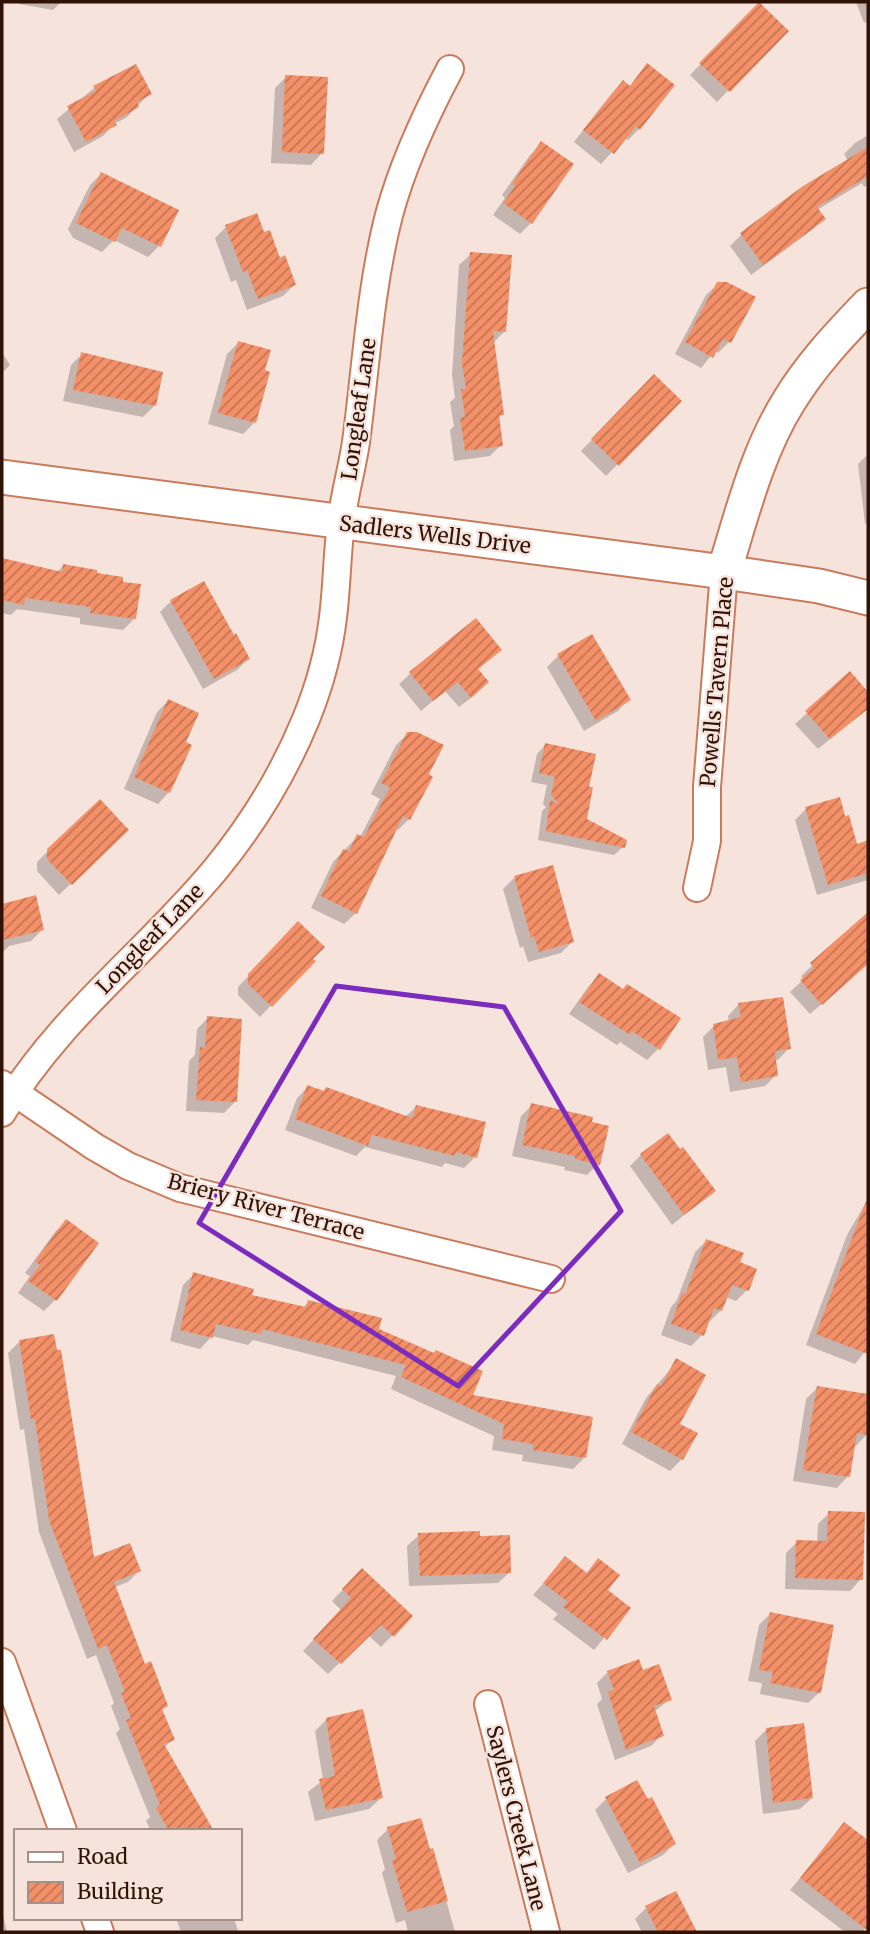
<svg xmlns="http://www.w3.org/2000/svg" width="870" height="1934" viewBox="0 0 870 1934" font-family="Merriweather,serif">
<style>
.shadow{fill:#0003}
.building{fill:url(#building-hatch)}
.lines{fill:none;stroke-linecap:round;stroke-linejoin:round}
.minor-casing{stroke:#ca7b5b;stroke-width:30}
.tertiary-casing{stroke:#ca7b5b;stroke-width:37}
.minor{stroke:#fff;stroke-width:26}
.tertiary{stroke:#fff;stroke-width:33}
.marked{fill:none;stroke:#7b2cbf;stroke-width:5;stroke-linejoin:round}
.labels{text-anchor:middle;stroke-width:5;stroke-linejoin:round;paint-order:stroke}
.street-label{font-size:21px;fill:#311306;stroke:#f5e3dc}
</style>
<defs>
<pattern id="building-hatch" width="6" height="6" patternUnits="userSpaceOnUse" patternTransform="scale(1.75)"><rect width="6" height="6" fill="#f39068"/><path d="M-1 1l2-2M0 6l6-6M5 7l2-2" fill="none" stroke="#c57454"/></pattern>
</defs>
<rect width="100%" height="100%" fill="#f5e3dc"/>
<path class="shadow" d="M19 2H61L53 10 19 4Z
M856 2H868V21L864 23Z
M759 4 786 31 717 102 690 75Z
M647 66 639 129 628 140 625 138 601 164 574 142 612 93 623 82 629 87Z
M286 77 322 153 311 165 271 163 275 88Z
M94 88 149 94 126 118 114 124 103 136 74 152 57 119Z
M868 135V185L864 187 862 183 817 210 823 219 812 230 751 275 730 246 741 235 804 188 848 161 844 154 855 143Z
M541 144 531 223 520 234 493 215 505 198 502 195 530 155Z
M101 174 159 246 148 257 114 240 102 252 73 238 68 229 90 185Z
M226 227 263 235 294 285 283 296 247 310 236 280 231 282 215 238Z
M471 254 505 331 493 343 502 414 498 419 501 445 490 456 454 461 450 430 454 426 450 402 455 398 452 375 459 265Z
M718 284 729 342 718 353 715 351 701 368 675 354 706 295Z
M238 343 263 372 268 373 254 423 243 434 208 424 227 354Z
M2 352 10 365 2 373Z
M82 354 154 406 143 417 63 401 71 365Z
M654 376 680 401 606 476 581 451Z
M868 454V523L865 524 858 464Z
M2 560 57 572 63 566 134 619 123 630 80 624V618L17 609 11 615 2 613Z
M171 601 233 637 248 659 237 670 203 689 160 612Z
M591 636 629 699 618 711 584 731 547 667 558 656Z
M499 650 477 670 476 694 459 707 445 691 421 711 399 684 411 673Z
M850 674 868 695V708L818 749 795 724Z
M168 701 184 743 169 792 158 804 124 789 157 712Z
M408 733 409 819 398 830 396 829 356 913 344 924 311 908 333 862 358 836 360 837 380 799 371 794 396 745Z
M545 745 587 788 585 820 623 847 614 855 538 840 542 811 546 807 543 804 547 785 531 782 537 754Z
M806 809 856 846 868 842V880L817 895 795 820Z
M126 830 59 895 37 871V862L49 850Z
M514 878 572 942 561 953 528 962 523 946 520 948 503 889Z
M34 898 43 929 31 941 9 946 2 953V906Z
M298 924 313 961 260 1017 238 995V987Z
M857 924 868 936V964L810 1014 790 992 804 979 801 976Z
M599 975 623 991 658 1049 647 1060 620 1042 617 1045 569 1014 588 987Z
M739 1004 789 1048 778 1060H774L776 1075 765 1086 730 1092 726 1067 708 1070 703 1037 714 1026 729 1022 728 1016Z
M208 1018 235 1102 224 1113 186 1111 189 1061 195 1055 197 1029Z
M308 1087 322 1093 326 1089 405 1117 416 1107 475 1157 464 1168 445 1163 442 1167 365 1147 356 1156 285 1130 297 1098Z
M532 1105 598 1164 587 1175 564 1170 565 1167 512 1156 521 1116Z
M641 1155 714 1191 672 1225 630 1166Z
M868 1199V1348L855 1364 806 1345 847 1235Z
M66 1221 97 1243 55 1300 44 1311 18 1293 30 1276 25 1273 55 1232Z
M706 1241 738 1263 747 1290 736 1301 725 1297 721 1310 710 1321H707L702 1335 691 1346 661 1335 671 1307 677 1300 695 1252Z
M194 1274 250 1296 303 1308 308 1302 377 1330 470 1396 584 1458 573 1469 522 1461 523 1455 492 1450 494 1436 391 1389 396 1376 253 1340 248 1345 212 1336 200 1349 170 1341 183 1285Z
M19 1342 92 1559 139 1571 128 1582 115 1587 144 1666 166 1706 161 1711 173 1739 165 1747 212 1831H151L146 1821 150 1817 116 1733 120 1729 111 1706 114 1703 96 1655 87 1659 39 1532 24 1429 20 1430 8 1353Z
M677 1361 678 1424 695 1434 682 1459 670 1471 622 1444 646 1398Z
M817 1388 868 1396 867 1434 856 1446 853 1445 848 1476 837 1488 793 1481 806 1399Z
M829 1513 861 1579 850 1591 785 1589 786 1553 797 1542 817 1543 818 1524Z
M419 1535 478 1538 510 1572 498 1583 409 1586 407 1546Z
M565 1559 585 1574 598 1561 606 1591 629 1608 594 1650 553 1619 558 1614 533 1595Z
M351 1581 411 1616 381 1647 368 1635 328 1674 303 1651 341 1610 332 1601Z
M770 1614 820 1692 808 1703 760 1694 762 1683 748 1681 759 1625Z
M608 1672H642L670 1699 654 1712 662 1735 651 1746 615 1760 597 1704 602 1699 597 1683Z
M327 1719 381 1798 369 1809 315 1821 308 1792 323 1780 315 1731Z
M766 1730 812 1798 800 1809 763 1814 755 1741Z
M606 1799 674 1844 663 1855 628 1873 595 1810Z
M845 1824 868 1842V1925L862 1932H845L790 1890Z
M388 1829 429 1851 432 1850 455 1932H408L405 1920 396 1923 382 1873 385 1869 377 1840Z
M646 1908 694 1929 691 1932H642L635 1919Z
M2 1910 7 1932H2Z
M176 1918H234L238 1931 181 1932Z"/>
<path class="building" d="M759 2 789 31 730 92 699 63Z
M647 63 675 85 640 130 636 126 614 154 583 130 623 80 630 86Z
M136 64 152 94 137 102 139 107 114 121 117 125 86 142 67 106 96 91 93 86Z
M285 75 328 77 324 154 282 152Z
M541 141 574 164 532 224 503 203 515 186 512 184Z
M868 147V176L817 207 826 219 763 265 740 233 803 186Z
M101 172 179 210 161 247 122 228 115 242 76 223Z
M257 213 264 232 270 230 280 258 285 255 296 285 258 299 247 270 243 272 225 225Z
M470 252 512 255 506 332 493 331 504 415H499L503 446 465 451 460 417H465L461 389H466L462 363Z
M717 282H727L756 297 731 343 723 339 713 358 685 342Z
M238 341 271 350 265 370 270 372 256 423 218 413Z
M81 352 163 372 156 406 73 390Z
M654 374 682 401 619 466 591 439Z
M2 558 62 572 63 564 97 570V573L123 577V582L141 584 136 619 90 613 91 607 25 598 24 605 2 600Z
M204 581 234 635 236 633 250 659 214 679 170 600Z
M476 618 502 650 478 669 489 682 471 698 458 682 433 701 409 672Z
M592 634 631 700 596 721 557 654Z
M850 671 868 692V709L830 739 805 711Z
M168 699 199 713 186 742 192 745 170 793 134 777Z
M407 732H417L444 745 429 774 433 777 410 820 403 816 357 914 321 896 343 849 349 851 357 834 364 837 390 787 381 783Z
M545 743 596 754 589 787H593L587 819 627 840 625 848 546 831 550 800 560 805 551 795 555 777 539 773Z
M840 797 845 816 849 815 857 844 868 840V873L828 885 805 807Z
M100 799 129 830 72 885 47 859V849Z
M553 865 574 942 539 952 534 936 531 938 514 876Z
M36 895 44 930 2 940V904Z
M868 912V964L822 1005 800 980 814 968 810 963Z
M298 921 325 947 313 959 316 961 272 1007 248 984V974Z
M599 973 623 989 627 984 681 1018 660 1050 632 1031 630 1035 579 1002Z
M783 997 791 1049 775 1051 778 1076 741 1082 737 1057 718 1060 713 1024 741 1017 738 1003Z
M207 1016 242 1019 237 1102 196 1100 200 1047 205 1048Z
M307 1085 324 1091 326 1087 412 1118 416 1105 486 1122 477 1158 456 1152 455 1156 372 1135 368 1146 295 1119Z
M531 1103 593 1117 592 1122 609 1126 600 1165 575 1159V1156L522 1145Z
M668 1133 680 1149 683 1147 716 1191 684 1215 640 1154Z
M866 1201 868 1202V1354L816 1334Z
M66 1219 99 1243 57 1301 28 1281 40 1265 35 1261Z
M706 1239 744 1253 740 1262 757 1269 749 1291 732 1285 722 1311 714 1308 704 1336 671 1324 682 1293 685 1295Z
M193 1272 254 1289 252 1295 306 1307 308 1300 382 1318 379 1329 434 1353 436 1350 483 1371 473 1395 593 1417 586 1458 533 1450V1444L502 1439 504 1424 401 1377 406 1365 262 1329 261 1334 216 1324 213 1338 180 1330Z
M54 1334 57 1350H61L94 1557 130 1543 141 1571 114 1582 145 1664 151 1661 168 1706 162 1709 175 1740 164 1744 214 1831H169L156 1808 160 1805 126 1720 131 1718 121 1693 125 1692 107 1645 98 1649 49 1520 35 1419H31L19 1340Z
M676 1358 706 1375 680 1424 698 1433 683 1460 631 1432 657 1384 661 1386Z
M817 1386 868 1394V1435L857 1433 850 1477 803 1470Z
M828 1511 865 1512 863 1580 795 1578 796 1540 827 1541Z
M480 1531V1536L510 1535 511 1573 420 1576 418 1533Z
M565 1556 587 1573 598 1558 620 1575 608 1590 631 1608 607 1640 563 1607 568 1602 543 1583Z
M362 1568 413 1616 394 1637 381 1625 341 1664 313 1639 351 1598 342 1589Z
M770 1612 834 1625 821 1693 770 1683 773 1672 759 1670Z
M639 1659 643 1670 659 1664 672 1700 654 1706 664 1736 626 1750 608 1692 614 1690 607 1671Z
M363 1709 383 1798 326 1810 319 1779 335 1776 326 1718Z
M804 1723 813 1798 773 1803 766 1728Z
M637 1780 648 1799 652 1797 676 1844 640 1863 605 1797Z
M421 1818 430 1849 433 1848 448 1901 407 1912 392 1860 396 1859 387 1827Z
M844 1822 868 1840V1931L800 1878Z
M676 1891 697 1932H658L645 1906Z"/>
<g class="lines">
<g class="minor-casing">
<path id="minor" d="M697 888 707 841V787L724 572
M2 1084 95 1147 128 1166 180 1188 551 1279
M2 1113C57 1019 146 953 215 870 253 824 283 775 306 719 319 687 329 652 333 617 337 586 337 554 341 523 344 496 352 469 356 442 366 367 370 289 389 215 403 163 425 116 450 69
M2 1662 63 1831
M488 1704 546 1932
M95 1918 100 1932"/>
</g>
<g class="tertiary-casing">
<path id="tertiary" d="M2 477 724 572 819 586 868 598
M724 572C742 514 757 452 789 401 811 365 839 335 868 305"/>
</g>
<use href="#minor" class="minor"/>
<use href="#tertiary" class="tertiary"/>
</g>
<path class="marked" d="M336 986 504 1007 621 1211 458 1386 199 1223Z"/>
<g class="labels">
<g class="street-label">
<text transform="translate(359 409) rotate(-82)" y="7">Longleaf Lane</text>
<text transform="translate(435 535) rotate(7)" y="7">Sadlers Wells Drive</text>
<text transform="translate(717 682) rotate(-85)" y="7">Powells Tavern Place</text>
<text transform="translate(150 939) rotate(-46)" y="7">Longleaf Lane</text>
<text transform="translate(266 1207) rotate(15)" y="7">Briery River Terrace</text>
<text transform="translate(516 1818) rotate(76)" y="7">Saylers Creek Lane</text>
</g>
</g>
<rect width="870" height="1934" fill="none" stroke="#311306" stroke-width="7"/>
<rect x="14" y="1829" width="228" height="91" fill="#f5e3dc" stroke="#a79086" stroke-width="2"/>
<rect x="28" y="1852" width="35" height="10" fill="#ffffff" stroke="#a79086" stroke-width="2"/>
<text x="77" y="1864" font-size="21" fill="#311306">Road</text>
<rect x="28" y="1882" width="35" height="21" fill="url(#building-hatch)" stroke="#a79086" stroke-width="2"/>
<text x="77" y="1899" font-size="21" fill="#311306">Building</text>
</svg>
